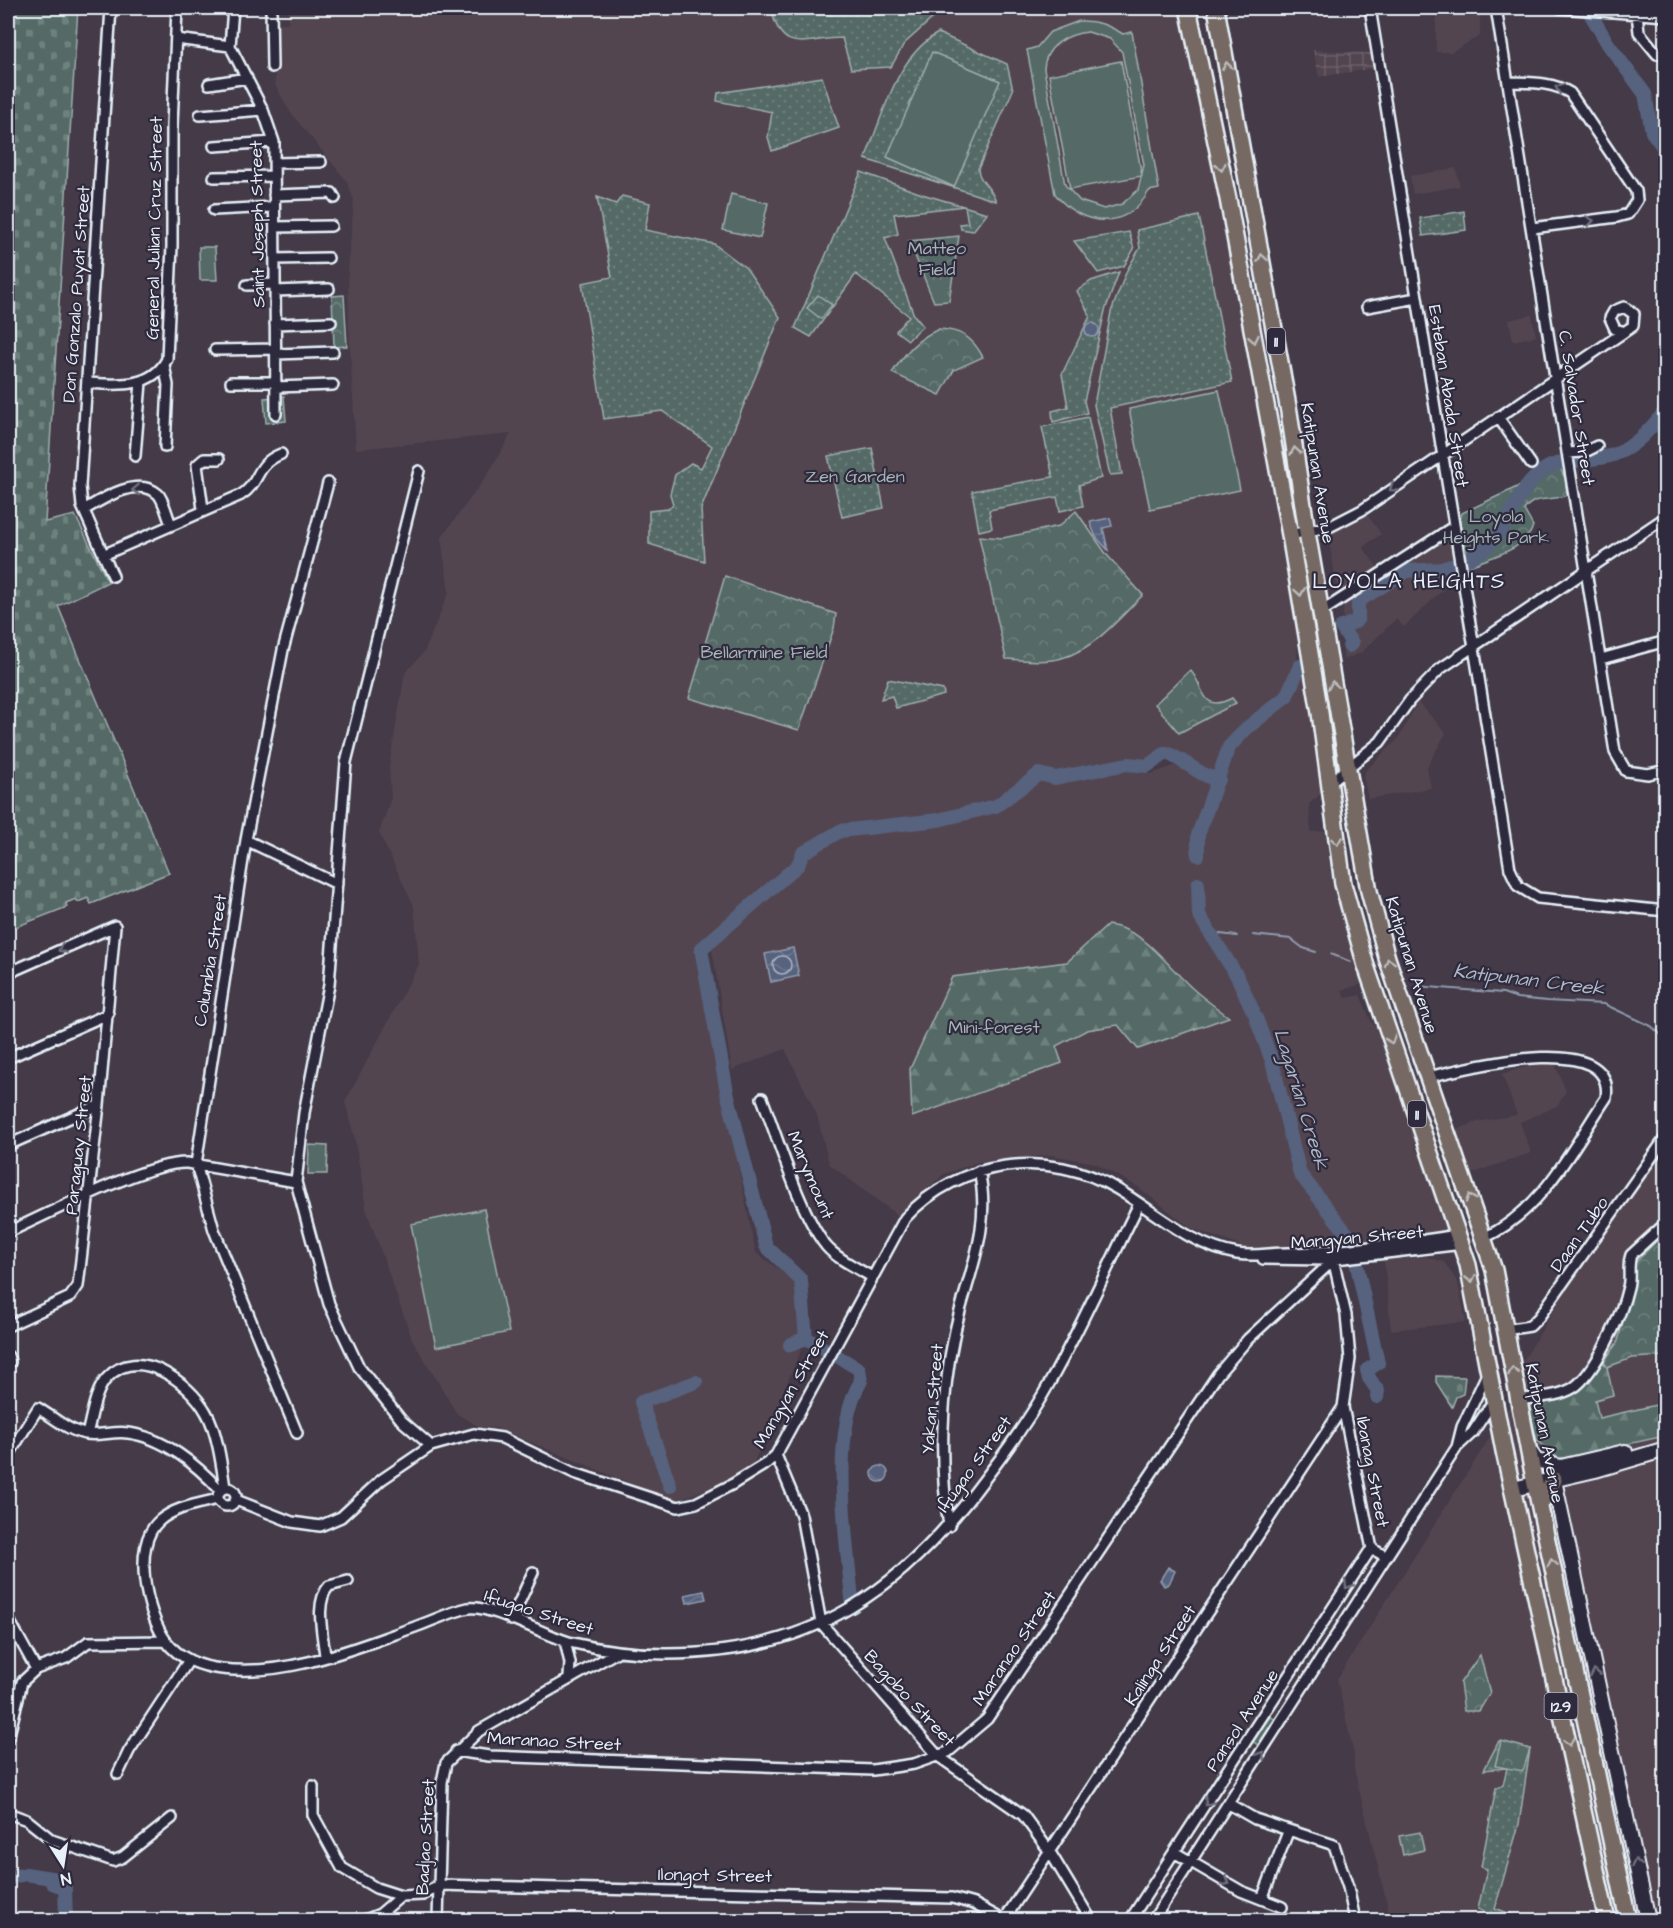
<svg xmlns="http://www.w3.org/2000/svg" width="1673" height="1928" viewBox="0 0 1673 1928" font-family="'Architects Daughter',sans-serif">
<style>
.built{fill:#534550}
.industrial{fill:url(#industrial-grid)}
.grass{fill:url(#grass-dots);stroke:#9eaeaf;stroke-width:1.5}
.forest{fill:url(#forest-firs);stroke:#9eaeaf;stroke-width:1.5}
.cemetery{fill:url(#cemetery-stones);stroke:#9eaeaf;stroke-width:1.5}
.park{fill:url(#park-crowns);stroke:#9eaeaf;stroke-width:1.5}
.pitch{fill:#556b66;stroke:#9eaeaf;stroke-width:1.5;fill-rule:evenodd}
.water{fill:url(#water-waves);stroke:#909baf;stroke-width:1.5}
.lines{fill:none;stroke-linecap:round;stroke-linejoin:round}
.shore{stroke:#aeb8c7;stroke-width:1.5}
.stream{stroke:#909baf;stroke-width:2}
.river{stroke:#56627e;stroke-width:14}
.street-casing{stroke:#e8f1f8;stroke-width:14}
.secondary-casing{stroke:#e8f1f8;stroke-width:18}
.primary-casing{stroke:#e8f1f8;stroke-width:20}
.street{stroke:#2f2a3d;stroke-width:9}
.secondary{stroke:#2f2a3d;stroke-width:14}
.primary{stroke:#766964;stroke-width:15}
.oneway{stroke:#babbbd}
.oneway2{stroke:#70707e}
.labels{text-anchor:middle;stroke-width:4.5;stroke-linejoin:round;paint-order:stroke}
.shield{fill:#2f2a3d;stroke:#b0b5c0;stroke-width:1.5}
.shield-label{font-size:16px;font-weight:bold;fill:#e8f1f8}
.street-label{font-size:18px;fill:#e8f1f8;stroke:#2f2a3d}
.park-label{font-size:18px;fill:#a6b5b6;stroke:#2f2a3d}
.water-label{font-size:20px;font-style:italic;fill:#aeb8c7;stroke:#2f2a3d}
.quarter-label{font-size:21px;letter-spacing:1.5px;fill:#e8f1f8;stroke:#2f2a3d}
</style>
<defs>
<pattern id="industrial-grid" width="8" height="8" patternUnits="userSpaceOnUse" patternTransform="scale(1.5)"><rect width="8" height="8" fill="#534550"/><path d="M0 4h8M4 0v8" fill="none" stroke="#6c606a"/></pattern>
<pattern id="grass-dots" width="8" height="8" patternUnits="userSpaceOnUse" patternTransform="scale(1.5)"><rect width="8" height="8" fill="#556b66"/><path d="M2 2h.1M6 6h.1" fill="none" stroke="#6d817d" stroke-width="1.8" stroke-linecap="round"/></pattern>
<pattern id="forest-firs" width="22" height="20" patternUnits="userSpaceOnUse" patternTransform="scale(1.5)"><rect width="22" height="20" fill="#556b66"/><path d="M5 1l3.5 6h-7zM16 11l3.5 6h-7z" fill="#6d817d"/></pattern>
<pattern id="cemetery-stones" width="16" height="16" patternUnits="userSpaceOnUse" patternTransform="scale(1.5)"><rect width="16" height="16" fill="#556b66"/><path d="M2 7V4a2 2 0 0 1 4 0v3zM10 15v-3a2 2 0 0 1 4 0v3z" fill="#6d817d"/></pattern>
<pattern id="park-crowns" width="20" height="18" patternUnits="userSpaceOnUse" patternTransform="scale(1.5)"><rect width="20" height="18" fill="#556b66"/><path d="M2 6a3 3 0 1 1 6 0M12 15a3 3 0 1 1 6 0" fill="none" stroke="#6d817d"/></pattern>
<pattern id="water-waves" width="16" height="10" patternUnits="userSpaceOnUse" patternTransform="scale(1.5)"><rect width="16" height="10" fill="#56627e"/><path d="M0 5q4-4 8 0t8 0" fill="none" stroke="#6e7991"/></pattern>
</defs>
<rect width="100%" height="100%" fill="#443a48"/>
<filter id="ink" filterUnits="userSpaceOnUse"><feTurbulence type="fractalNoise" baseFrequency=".0167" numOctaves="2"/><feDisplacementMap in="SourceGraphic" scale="12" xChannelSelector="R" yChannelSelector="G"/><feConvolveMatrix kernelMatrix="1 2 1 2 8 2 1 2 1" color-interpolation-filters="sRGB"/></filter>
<g filter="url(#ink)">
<path class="built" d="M289 8H1185L1226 210 1298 623 1297 665 1287 687 1229 742 1217 774 1212 775 1175 751 1149 759 1060 772 1041 770 1025 775 1013 789 998 795 988 805 1010 800 1027 785 1041 779 1057 782 1088 779 1123 769 1151 774 1179 764 1221 783 1231 754 1246 730 1286 698 1297 671 1305 668 1322 793 1309 804 1311 832 1325 831 1330 871 1362 984 1342 990 1345 998 1360 995 1372 1023 1375 1026 1417 1141 1414 1143 1417 1152H1421L1449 1234 1331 1249H1249L1191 1228 1138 1187 1095 1163 1051 1155 978 1162 944 1174 897 1215 829 1164 817 1115 785 1049 732 1070 711 943 824 845 841 838 931 822 983 807 927 819 913 818 862 828H838L798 854 794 865 693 947 756 1253 797 1282 806 1338 754 1462 740 1474 717 1485 674 1501 496 1428 480 1427 457 1414 412 1339 366 1209 355 1140 345 1102 419 964 414 906 379 833 391 798 389 767 405 673 424 652 449 592 441 538 486 477 511 434 356 449 349 330 348 269 354 200 346 180 290 112 275 85V23H288Z
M1436 11 1480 12V36L1451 52H1436Z
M1456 168 1460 186 1413 194 1410 176Z
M1532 315 1536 336 1513 341 1509 320Z
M1366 513 1381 534 1363 547 1380 571 1339 598 1328 535Z
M1451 531 1455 578 1404 627 1396 619 1361 653 1343 660V600Z
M1418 702 1446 733 1427 767 1431 788 1368 799 1363 776 1366 770 1398 739Z
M1554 1062 1566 1091 1557 1106 1520 1122 1531 1153 1470 1174 1456 1130 1477 1122 1517 1115 1502 1074 1528 1066Z
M1665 1127V1920H1391L1354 1769V1755L1337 1679 1521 1388 1523 1361Z
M1427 1257 1444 1262 1458 1283 1466 1322 1391 1330 1384 1260Z"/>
<path class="industrial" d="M1313 50 1372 53 1375 68 1319 77Z"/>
<path class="grass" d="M771 8H944L904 44 891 67 851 69 842 38C806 38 782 58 771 8Z
M938 33 1007 64 1013 90 978 169C979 182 992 188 996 201L865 159C883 116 895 58 938 33Z
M822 77 839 128 772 151 768 137 772 112 717 101 718 93Z
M861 172 922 194 987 213 973 231 961 229 960 224 968 223 965 206 894 214 898 234 885 238 914 315 923 326 908 340 896 331 909 316 856 274 811 337 795 328Z
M622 196 650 203 645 230 714 244 746 268 780 317 701 509 704 561 649 544V511L668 509 673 504 670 494 675 475 691 463 701 468 712 446 662 411 604 419 582 283 612 277 597 197 616 204Z
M1464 211 1466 230 1423 236 1420 218Z
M1199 216 1232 382 1110 408 1122 474 1110 475 1094 405 1111 312 1127 270 1140 248 1137 230Z
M1129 232 1134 249 1124 266 1098 273 1074 241Z
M1119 272 1105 311 1084 401 1087 413 1053 422 1052 411 1068 407 1062 374 1090 316 1077 291 1091 281Z
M1088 417 1101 478 1079 485 1083 506 1060 511 1057 497 989 510 992 528 979 531 972 491 1053 477 1042 427Z
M872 448 884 508 842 517 828 456Z
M888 679 943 690 944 695 896 708 892 696 881 699Z
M1499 1741 1530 1749 1519 1824 1495 1908 1526 1920H1501L1478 1909 1487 1869 1481 1867 1496 1788 1503 1785 1507 1768 1484 1770Z
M1420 1832 1424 1850 1403 1855 1399 1836Z"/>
<path class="forest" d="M1108 925C1145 929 1167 966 1192 988 1204 999 1217 1008 1229 1017L1138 1049 1118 1025 1087 1030 1056 1046 1062 1063 912 1117 910 1069 952 977 1067 962Z
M1600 1358 1607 1367 1613 1395 1595 1400 1599 1418 1665 1403V1436L1559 1459 1537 1440 1525 1393 1542 1390 1547 1398 1575 1391Z"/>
<path class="cemetery" d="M8 8H78L45 522 75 515 108 582 58 606 169 873 91 904 88 898 78 902 76 899 66 903 67 907 8 930Z
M1436 1376 1465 1377 1463 1394 1456 1397 1452 1407 1436 1382Z"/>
<path class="park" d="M959 236 949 301 934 302 909 241Z
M344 295 347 346 334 347 332 296Z
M818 295 832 305 821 319 807 308Z
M939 329C961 330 972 337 983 357L954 370 940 395 892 373C906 352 916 339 939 329Z
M284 396 286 421 266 423 264 398Z
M1555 458 1569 486V494C1553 503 1536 493 1524 510L1533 526C1527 550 1489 557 1470 566L1459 523 1462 513 1517 487Z
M1076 511 1107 555 1143 595C1120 617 1095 649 1062 658 1044 663 1025 660 1006 659L979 536 1003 538 1059 526Z
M725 576 836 614 834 628 799 730 689 698Z
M1190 670C1205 685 1200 715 1232 698L1236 703 1179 733 1155 704Z
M1665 1232V1356L1632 1358 1607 1367 1604 1362 1618 1341 1631 1289 1634 1264Z
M1480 1655 1490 1693 1479 1711H1464L1460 1683Z
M1501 1741 1530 1749 1523 1771 1495 1766Z"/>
<path class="pitch" d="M1079 21C1096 20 1108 25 1123 34L1132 32 1159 189 1149 191C1127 231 1082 228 1055 194L1027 50 1037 47 1050 32ZM1088 32 1110 39 1122 52 1144 165 1138 190 1122 204 1104 209 1080 201 1065 185 1044 69C1045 46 1067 34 1088 32Z
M932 52 1000 81 954 187 887 157Z
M1121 61 1142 176 1070 189 1049 75Z
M731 194 768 203 760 238 723 230Z
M199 247H215L217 280H200Z
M1219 390 1240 490 1150 509 1129 409Z
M309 1145 328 1146 327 1174H308Z
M484 1209 509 1332 436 1347 411 1224Z
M1270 1716 1279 1722 1261 1747 1252 1741Z"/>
<path class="water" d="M1085 330a7 7 0 1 1 14 0a7 7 0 1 1-14 0Z
M1110 518 1112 526 1103 528 1108 550 1096 537 1090 522Z
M793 948 799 976 771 982 765 954Z
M872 1474a8 8 0 1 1 16 0a8 8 0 1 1-16 0Z
M1168 1567 1175 1571 1169 1584 1164 1586 1160 1580Z
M704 1591 706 1599 687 1603 685 1595Z"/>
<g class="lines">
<path class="shore" d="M773 965a9 9 0 1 1 18 0a9 9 0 1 1-18 0Z"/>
<path class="stream" d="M1212 933 1237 936
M1253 935 1291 939 1303 948 1316 952
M1331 954 1351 962
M1416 986 1503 993 1517 998 1547 1001 1604 1004 1651 1026 1666 1039"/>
<path class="river" d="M1587 8 1608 44 1645 94 1652 132 1666 151
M1469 559C1510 538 1509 501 1538 474 1557 456 1589 463 1613 455 1635 448 1652 427 1666 410
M1349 646 1352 643 1341 627 1355 622 1358 618V601L1407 571 1442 569 1451 566
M1198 855V835L1229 747 1247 728 1286 697 1300 666
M1198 884 1199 915 1237 976 1253 1011
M1256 1018 1272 1061 1300 1174 1348 1235 1352 1249
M1356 1261 1378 1363 1367 1370 1369 1378 1378 1391 1377 1397
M806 1338 859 1369 861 1381C829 1432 847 1547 853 1607
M790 1345 806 1338 801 1280 766 1246 727 1092 701 949 798 865 803 853 840 831 938 820 996 806 1039 774 1055 778 1128 764 1147 766 1166 753C1182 758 1207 781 1219 779
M670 1486 641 1402 696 1382
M8 1878 26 1874 57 1879 52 1883 65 1888 66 1920"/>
<g class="street-casing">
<path id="street" d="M111 8 80 486 82 506 113 576
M233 8 230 46 263 110 274 142 276 414
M271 8 272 67
M1370 8 1510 869 1518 886 1538 898 1666 911
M1496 8 1615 752 1626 771 1648 774 1666 770
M1560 8 1666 16
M1637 13 1639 32 1657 54
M176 39 230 46
M1508 82C1529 83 1551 81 1570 93L1636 191 1637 200 1628 214 1617 217 1532 228
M209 84 247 78
M200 115 263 110
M214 146 274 142
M274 163 321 162
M214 177 274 176
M274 195 332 193 335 198
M214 210 274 207
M275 227 331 226
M275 259 328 258
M247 285 275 284
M275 291 329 289
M1367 307 1417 298
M275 324 331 322
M215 350 275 349
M276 354 333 352
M164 365 168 385 165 447
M231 382H276
M88 383C116 385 152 389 167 359L172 246V125L177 8
M276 387 333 385
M1498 417 1531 464
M1567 453 1585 452 1597 446
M135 456 141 382
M419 471 346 762 329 985 304 1113 296 1182 329 1304 359 1367 402 1421 431 1446
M203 509 197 465 204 459H219
M84 510C102 499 137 476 158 494 164 500 167 516 171 524
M1290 535 1331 526 1362 510 1633 326 1634 314 1624 307 1614 311 1610 318 1615 329 1622 331
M103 555 241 495C262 481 254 465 281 454
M1321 612 1453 527
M1601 659 1666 641
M1329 783 1380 742 1410 700 1440 669 1666 517
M246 840 337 884
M8 973 115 926 99 1105 78 1286 70 1297 8 1326
M8 1058 108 1014
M1428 1077C1462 1069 1617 1027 1606 1098 1572 1149 1542 1211 1484 1238
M762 1098C778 1139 800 1213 826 1246 837 1259 857 1268 872 1277
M8 1145 99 1105
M8 1232C49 1214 146 1162 187 1163L296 1182
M1263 1259 1327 1260 1462 1244
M1333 1259 1346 1315 1350 1359 1343 1407 1372 1549
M1505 1330 1530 1326 1539 1317 1666 1137
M8 1356 10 1362
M1519 1400C1535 1397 1558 1397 1573 1388 1596 1373 1622 1314 1628 1287 1631 1277 1627 1266 1631 1255L1666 1223
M297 1433 214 1230 196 1164 246 840 283 650 328 483
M87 1434C92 1417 94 1392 107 1378 138 1344 189 1382 206 1412 217 1430 222 1467 225 1488
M1457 1447 1473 1432 1494 1400
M776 1455 801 1515 821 1623 938 1756 1023 1815 1050 1852 1091 1920
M8 1456 38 1408C53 1417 68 1431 86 1434 100 1436 114 1431 128 1433 163 1437 197 1465 220 1490
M218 1497a9 9 0 1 1 18 0a9 9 0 1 1-18 0Z
M218 1499C198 1504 175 1507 159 1521 131 1546 147 1615 166 1641 179 1659 202 1667 222 1669 287 1677 355 1648 415 1627 432 1621 450 1612 468 1608 490 1604 544 1635 569 1642 601 1650 633 1654 667 1654 813 1654 903 1590 987 1476 1010 1446 1032 1415 1050 1382 1083 1324 1109 1263 1139 1204
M236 1500 292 1522 320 1526 341 1517 381 1480 431 1446 474 1434 502 1438 574 1473 678 1507 696 1503 733 1484 767 1463 776 1455 905 1218C959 1159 1049 1148 1117 1189 1156 1212 1191 1246 1237 1254 1254 1257 1270 1253 1287 1253 1345 1252 1402 1243 1459 1235
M949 1526C939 1465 941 1397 954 1336 965 1280 993 1231 979 1171
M8 1618 36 1669
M511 1620 533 1572
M565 1641 570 1663 569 1677
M325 1656C323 1635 314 1602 329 1586L348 1581
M8 1739 22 1682 36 1669 66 1658 88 1642 166 1641
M456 1751 489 1756 873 1770 914 1764 948 1752 987 1719 1218 1374 1248 1339 1324 1269 1333 1259 1332 1252
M118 1774 129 1751 189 1660
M313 1786V1815L342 1868 376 1888 401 1896 423 1895 439 1885 952 1898 974 1904 1003 1920
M1229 1804 1255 1819 1334 1845 1348 1887 1355 1920
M8 1813 27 1820 52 1840 113 1861 123 1857 172 1818
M1174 1852 1241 1891 1282 1907
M1262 1899 1288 1832
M365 1920 380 1914 401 1896
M438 1920 442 1782 446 1763 479 1731 617 1652
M1004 1920 1343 1407
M1130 1920 1369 1552 1374 1550 1385 1556
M1153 1920 1457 1447 1462 1427 1488 1372"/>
</g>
<g class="secondary-casing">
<path id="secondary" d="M1528 1449 1536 1461 1561 1467 1625 1452
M1554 1480 1648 1920
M1513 1489 1595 1470 1666 1449"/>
</g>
<g class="primary-casing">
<path id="primary" d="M1188 8 1228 199 1290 535 1320 713 1343 884 1366 966 1468 1265 1504 1451 1607 1920
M1216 8 1289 412 1307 532 1369 891 1387 958 1494 1270 1535 1484 1628 1920
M1540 1505 1554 1480"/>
</g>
<use href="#street" class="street"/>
<use href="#secondary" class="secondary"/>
<use href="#primary" class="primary"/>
</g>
<defs><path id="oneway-chevron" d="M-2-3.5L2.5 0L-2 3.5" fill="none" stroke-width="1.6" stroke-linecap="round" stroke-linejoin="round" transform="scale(1.5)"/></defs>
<g class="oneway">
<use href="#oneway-chevron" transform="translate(1227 66) rotate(-100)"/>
<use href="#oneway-chevron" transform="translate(1221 167) rotate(79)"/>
<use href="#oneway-chevron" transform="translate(1262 258) rotate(-100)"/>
<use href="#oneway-chevron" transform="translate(1254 339) rotate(79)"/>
<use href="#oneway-chevron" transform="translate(1295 451) rotate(-99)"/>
<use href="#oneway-chevron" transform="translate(1300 592) rotate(81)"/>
<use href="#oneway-chevron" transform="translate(1333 685) rotate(-100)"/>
<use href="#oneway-chevron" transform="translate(1337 841) rotate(81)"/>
<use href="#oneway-chevron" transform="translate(1389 962) rotate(-107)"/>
<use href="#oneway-chevron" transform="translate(1391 1040) rotate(71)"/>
<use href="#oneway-chevron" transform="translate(1470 1198) rotate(-109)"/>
<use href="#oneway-chevron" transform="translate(1471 1279) rotate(77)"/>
<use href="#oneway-chevron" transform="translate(1513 1371) rotate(-101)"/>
<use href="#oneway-chevron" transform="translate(1552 1563) rotate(-102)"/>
<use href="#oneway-chevron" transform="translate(1569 1742) rotate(77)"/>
</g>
<g class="oneway2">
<use href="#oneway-chevron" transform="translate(1559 88) rotate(-158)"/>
<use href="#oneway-chevron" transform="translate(1590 221) rotate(-8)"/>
<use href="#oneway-chevron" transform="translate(1393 488) rotate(146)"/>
<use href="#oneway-chevron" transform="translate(136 490) rotate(177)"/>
<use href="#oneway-chevron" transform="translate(62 949) rotate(156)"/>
<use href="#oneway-chevron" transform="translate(1348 1585) rotate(122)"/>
<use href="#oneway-chevron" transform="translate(1595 1673) rotate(-102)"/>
<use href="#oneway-chevron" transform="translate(1261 1755) rotate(-58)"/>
<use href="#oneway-chevron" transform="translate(1208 1802) rotate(123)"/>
<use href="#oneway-chevron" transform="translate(1636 1863) rotate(-102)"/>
<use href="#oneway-chevron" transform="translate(1226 1882) rotate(29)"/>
</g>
</g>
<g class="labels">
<g class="shield">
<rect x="1267" y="328" width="18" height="26" rx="4.5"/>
<rect x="1408" y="1101" width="18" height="26" rx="4.5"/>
<rect x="1544.5" y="1693" width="33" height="26" rx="4.5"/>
</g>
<g class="shield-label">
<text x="1276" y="347">11</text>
<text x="1417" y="1120">11</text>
<text x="1561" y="1712">129</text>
</g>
<g class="street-label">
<text transform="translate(257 224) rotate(-91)" y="6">Saint Joseph Street</text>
<text transform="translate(154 228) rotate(-89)" y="6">General Julian Cruz Street</text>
<text transform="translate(76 294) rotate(-86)" y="6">Don Gonzalo Puyat Street</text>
<text transform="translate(1449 396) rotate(81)" y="6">Esteban Abada Street</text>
<text transform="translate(1577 408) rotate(81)" y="6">C. Salvador Street</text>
<text transform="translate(1318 473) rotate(81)" y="6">Katipunan Avenue</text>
<text transform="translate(210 960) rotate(-81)" y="6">Columbia Street</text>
<text transform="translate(1412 965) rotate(73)" y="6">Katipunan Avenue</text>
<text transform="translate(78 1145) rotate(-84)" y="6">Paraguay Street</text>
<text transform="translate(811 1175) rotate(67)" y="6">Marymount</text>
<text transform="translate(1579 1234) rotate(-55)" y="6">Daan Tubo</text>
<text transform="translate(1357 1237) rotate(-5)" y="6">Mangyan Street</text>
<text transform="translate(791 1389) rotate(-60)" y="6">Mangyan Street</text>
<text transform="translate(932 1399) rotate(-85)" y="6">Yakan Street</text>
<text transform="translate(1545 1433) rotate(79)" y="6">Katipunan Avenue</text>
<text transform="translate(974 1464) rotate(-54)" y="6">Ifugao Street</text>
<text transform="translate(1373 1472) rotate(79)" y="6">Ibanag Street</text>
<text transform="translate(539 1612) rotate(18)" y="6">Ifugao Street</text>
<text transform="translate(1014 1648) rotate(-56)" y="6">Maranao Street</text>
<text transform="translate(1160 1655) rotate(-57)" y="6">Kalinga Street</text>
<text transform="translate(910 1698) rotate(47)" y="6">Bagobo Street</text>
<text transform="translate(1242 1720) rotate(-57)" y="6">Pansol Avenue</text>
<text transform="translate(554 1741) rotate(3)" y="6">Maranao Street</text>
<text transform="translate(425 1837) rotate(-87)" y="6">Badjao Street</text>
<text transform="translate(715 1875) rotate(1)" y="6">Ilongot Street</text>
</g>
<g class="park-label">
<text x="937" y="254">Matteo<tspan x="937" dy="21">Field</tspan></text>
<text x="855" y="482">Zen Garden</text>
<text x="1496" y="522">Loyola<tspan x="1496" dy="21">Heights Park</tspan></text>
<text x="764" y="658">Bellarmine Field</text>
<text x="994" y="1033">Mini-forest</text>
</g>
<g class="water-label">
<text transform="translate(1529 979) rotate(7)" y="7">Katipunan Creek</text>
<text transform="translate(1302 1099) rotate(73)" y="7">Lagarian Creek</text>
</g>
<g class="quarter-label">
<text x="1409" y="588">LOYOLA HEIGHTS</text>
</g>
</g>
<rect width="1673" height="1928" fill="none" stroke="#2f2a3d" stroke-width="30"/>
<rect x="15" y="15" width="1643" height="1898" fill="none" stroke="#e8f1f8" stroke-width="2" filter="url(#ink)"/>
<g transform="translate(63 1865) rotate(168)" stroke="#2f2a3d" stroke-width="4.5" paint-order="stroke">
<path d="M0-4.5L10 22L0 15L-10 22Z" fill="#e8f1f8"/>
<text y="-9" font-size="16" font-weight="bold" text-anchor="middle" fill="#e8f1f8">N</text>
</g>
</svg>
